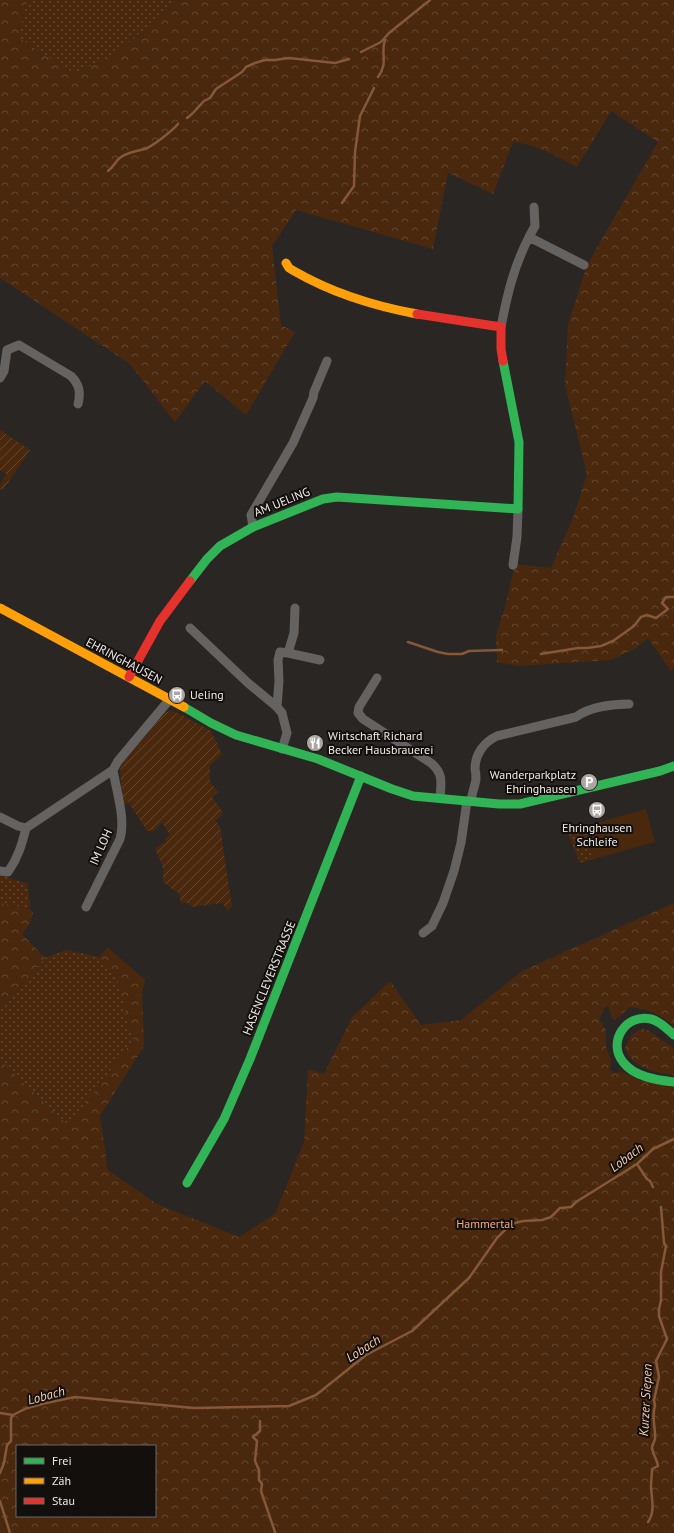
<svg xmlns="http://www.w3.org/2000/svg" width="674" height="1533" viewBox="0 0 674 1533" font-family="'PT Sans',sans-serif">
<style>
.grass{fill:url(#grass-dots)}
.forest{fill:url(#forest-crowns);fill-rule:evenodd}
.garden{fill:url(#garden-furrows)}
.pitch{fill:#4a280e}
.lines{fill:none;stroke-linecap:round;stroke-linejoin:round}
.stream{stroke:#865738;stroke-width:2.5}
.street{stroke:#656362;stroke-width:9}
.fast{stroke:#30b455;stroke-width:9}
.slow{stroke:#ff9f0a;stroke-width:9}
.jam{stroke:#e5322d;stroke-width:9}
.labels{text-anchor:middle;stroke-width:4;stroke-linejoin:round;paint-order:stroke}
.street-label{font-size:12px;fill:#f0ebe7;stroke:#130f0d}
.poi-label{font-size:12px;fill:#f0ebe7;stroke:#130f0d;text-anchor:start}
.park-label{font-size:12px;fill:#faad7a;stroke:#130f0d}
.water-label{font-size:13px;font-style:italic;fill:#fbccad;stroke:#130f0d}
</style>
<defs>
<pattern id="grass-dots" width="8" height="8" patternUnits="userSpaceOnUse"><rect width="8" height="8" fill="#4a280e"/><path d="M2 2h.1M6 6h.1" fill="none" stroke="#644731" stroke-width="1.8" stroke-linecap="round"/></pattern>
<pattern id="forest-crowns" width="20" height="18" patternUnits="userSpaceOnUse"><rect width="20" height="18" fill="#4a280e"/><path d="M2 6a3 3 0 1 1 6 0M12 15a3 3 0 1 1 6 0" fill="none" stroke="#644731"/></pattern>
<pattern id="garden-furrows" width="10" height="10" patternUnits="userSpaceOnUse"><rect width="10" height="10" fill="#4a280e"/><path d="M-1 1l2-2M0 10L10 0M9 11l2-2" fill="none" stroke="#644731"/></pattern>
</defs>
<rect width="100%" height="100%" fill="#2a2623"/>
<path class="grass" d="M27 0H179L111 58 74 73 43 54 18 37Z
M585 826 594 859 580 863 567 831Z
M0 875 28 884 30 909 0 903Z
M66 950 100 957 117 977 133 1040 69 1126 0 1060V1011L45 958Z"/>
<path class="forest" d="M0 0H27L18 37 43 54 74 73 111 58 179 0H674V668L671 671 648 638 636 648 611 660 518 666 497 662 496 635 505 607 515 564 551 568 573 518 587 474 565 385 568 324 587 265 658 142 611 111 577 167C557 157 537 144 513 142L493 194 448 173 433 249 296 210 272 246 281 325 295 332 246 415 205 381 175 422 130 364 0 278Z
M0 903 30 909 33 913 30 923 22 934 45 958 0 1011Z
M674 903V1026C657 1013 651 1010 630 1007L615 1020 612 1018 608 1005 604 1009 599 1019 606 1030V1047L611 1060 610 1070 615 1073 621 1071 639 1080 674 1086V1533H0V1060L69 1126 133 1040 117 977 100 957 107 947 145 980 142 993 144 1046 100 1116 108 1170 157 1204 239 1237 275 1214 304 1142 308 1069 324 1074 352 1017 390 981 421 1025 461 1020 522 971ZM17 1446H155V1516H17Z
M642 1029 649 1031 674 1048V1075C655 1072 633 1069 625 1048 629 1039 632 1032 642 1029Z"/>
<path class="garden" d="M0 430 30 450 3 490 0 489V485L6 474 0 470Z
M171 711 178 713 211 731 222 754 210 766V782L218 792 212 797 222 811V815L215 821 220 827 232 907 228 911 222 903 193 907 187 903H181L179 893C172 891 170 885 163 883V868L155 848 166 842 165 839 170 835 162 822 154 831H147L128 802 123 805 120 771 122 763 166 712Z"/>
<path class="pitch" d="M646 809 655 842 594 859 585 826Z"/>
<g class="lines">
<path class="stream" d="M361 52 381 42 389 33 430 0
M378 77C389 62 380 55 385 40
M187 118 192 114 204 101 210 98 216 89 242 72 246 67 255 63 265 60H275L289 58 335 63 349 59
M108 171C114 167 115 161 121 157 128 152 137 151 145 149 153 146 172 131 178 124
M342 203 354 186 355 152 360 116 374 88
M408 642 438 652 448 654H462L469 651 502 650
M541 654 578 648H587L601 646 613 641 634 626 641 617 647 615 656 618 668 609 662 603 666 597H674
M637 1164 647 1179 650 1181 653 1187
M0 1413 13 1415 27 1408 46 1403 75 1397 194 1408 289 1406 316 1395 366 1355 412 1331 469 1278 497 1238 511 1224 523 1221 542 1220 551 1217 560 1208 571 1207 576 1202 637 1164 653 1149 674 1139
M260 1421V1431L253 1437 257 1441 255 1461 259 1470V1480L262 1484 261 1491 275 1532
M0 1473 4 1463 7 1445 11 1441V1418L13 1415
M0 1501 10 1533
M648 1522C656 1511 651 1497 651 1486 651 1480 652 1475 652 1469L658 1466C657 1459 653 1455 652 1448 652 1445 654 1443 655 1439 656 1429 651 1416 655 1406L654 1400 659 1377 656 1361 667 1339 659 1316V1309L661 1300V1272L666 1246 664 1243 661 1207"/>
<path class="street" d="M529 237 535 226 534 207
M501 327C507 295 514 266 529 237L584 265
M0 378 4 371 7 350 19 345 71 376C79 384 81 392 78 404
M253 527 251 515 293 443 313 398 314 392 327 361
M513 565 517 537 518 509
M190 628 248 683 277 707 282 713 287 733 282 749
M288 653 320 660
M377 678 359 707 358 713 363 719 431 763C444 774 441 783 440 798
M277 707 279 681 278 660 280 652 288 653 294 633 295 608
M471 801C472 793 475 786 476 779 476 775 476 773 475 769 475 754 484 742 497 736L576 717C589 707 612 704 629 704
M0 817 18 826 26 828 113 770
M0 871 8 872C18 858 22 844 26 828
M86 907 120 839C126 819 116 790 113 770L118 761 170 699
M423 933 432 926 443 903 454 871 461 843 467 801"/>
<path class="fast" d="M190 581 207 559 220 546 253 527 323 499 337 497 518 509 519 442 503 361
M184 707 211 723 236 735 318 759 392 789 413 796 499 804H520L660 771 674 766
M674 1035C667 1029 660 1021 651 1019 626 1013 607 1042 623 1062 634 1077 657 1080 674 1082
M187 1183 224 1119 250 1059 361 776"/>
<path class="slow" d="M286 263 289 268 294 271C332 293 374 306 417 314
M0 608 184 707"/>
<path class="jam" d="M417 314 501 327V349L503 361
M129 677 160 621 190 581"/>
</g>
<defs>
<g id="bus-disc" transform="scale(0.9)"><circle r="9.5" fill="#aba6a2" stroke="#130f0d"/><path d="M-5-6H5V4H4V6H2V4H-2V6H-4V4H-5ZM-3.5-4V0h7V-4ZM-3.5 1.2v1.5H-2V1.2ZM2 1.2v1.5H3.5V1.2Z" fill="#fff"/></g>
<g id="restaurant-disc" transform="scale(0.9)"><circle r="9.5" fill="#aba6a2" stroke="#130f0d"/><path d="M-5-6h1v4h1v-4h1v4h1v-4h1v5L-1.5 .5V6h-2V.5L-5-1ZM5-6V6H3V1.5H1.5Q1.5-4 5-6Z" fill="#fff"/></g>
<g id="parking-disc" transform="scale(0.9)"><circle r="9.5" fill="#aba6a2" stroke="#130f0d"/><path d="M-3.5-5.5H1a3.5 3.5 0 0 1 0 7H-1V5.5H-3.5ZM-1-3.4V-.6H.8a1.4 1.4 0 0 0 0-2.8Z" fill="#fff"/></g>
</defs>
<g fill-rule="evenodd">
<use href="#bus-disc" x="177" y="695"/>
<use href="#restaurant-disc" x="315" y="743"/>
<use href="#parking-disc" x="589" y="782"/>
<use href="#bus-disc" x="597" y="810"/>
</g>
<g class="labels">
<g class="street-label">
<text transform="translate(282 502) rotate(-22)" y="4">AM UELING</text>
<text transform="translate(124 661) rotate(28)" y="4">EHRINGHAUSEN</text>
<text transform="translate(101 847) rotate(-66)" y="4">IM LOH</text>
<text transform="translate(269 978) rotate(-68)" y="4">HASENCLEVERSTRASSE</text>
</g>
<g class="poi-label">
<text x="190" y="699">Ueling</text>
<text x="328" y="740">Wirtschaft Richard<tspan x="328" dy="14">Becker Hausbrauerei</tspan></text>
<text x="576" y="779" text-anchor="end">Wanderparkplatz<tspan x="576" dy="14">Ehringhausen</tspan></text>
<text x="597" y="832" text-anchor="middle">Ehringhausen<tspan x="597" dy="14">Schleife</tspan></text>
</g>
<g class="park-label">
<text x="485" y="1228">Hammertal</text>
</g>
<g class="water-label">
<text transform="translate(626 1157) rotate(-37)" y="5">Lobach</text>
<text transform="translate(363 1348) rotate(-33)" y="5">Lobach</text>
<text transform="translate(46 1395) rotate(-15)" y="5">Lobach</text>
<text transform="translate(645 1400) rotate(-87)" y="5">Kurzer Siepen</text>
</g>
</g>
<rect x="16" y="1445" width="140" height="72" fill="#130f0d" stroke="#6b6764"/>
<rect x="24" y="1458" width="20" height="6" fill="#30b455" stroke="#6b6764"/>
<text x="52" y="1465" font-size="12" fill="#f0ebe7">Frei</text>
<rect x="24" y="1478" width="20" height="6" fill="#ff9f0a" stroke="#6b6764"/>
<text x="52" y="1485" font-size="12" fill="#f0ebe7">Zäh</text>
<rect x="24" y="1498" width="20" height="6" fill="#e5322d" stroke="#6b6764"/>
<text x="52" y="1505" font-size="12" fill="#f0ebe7">Stau</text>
</svg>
